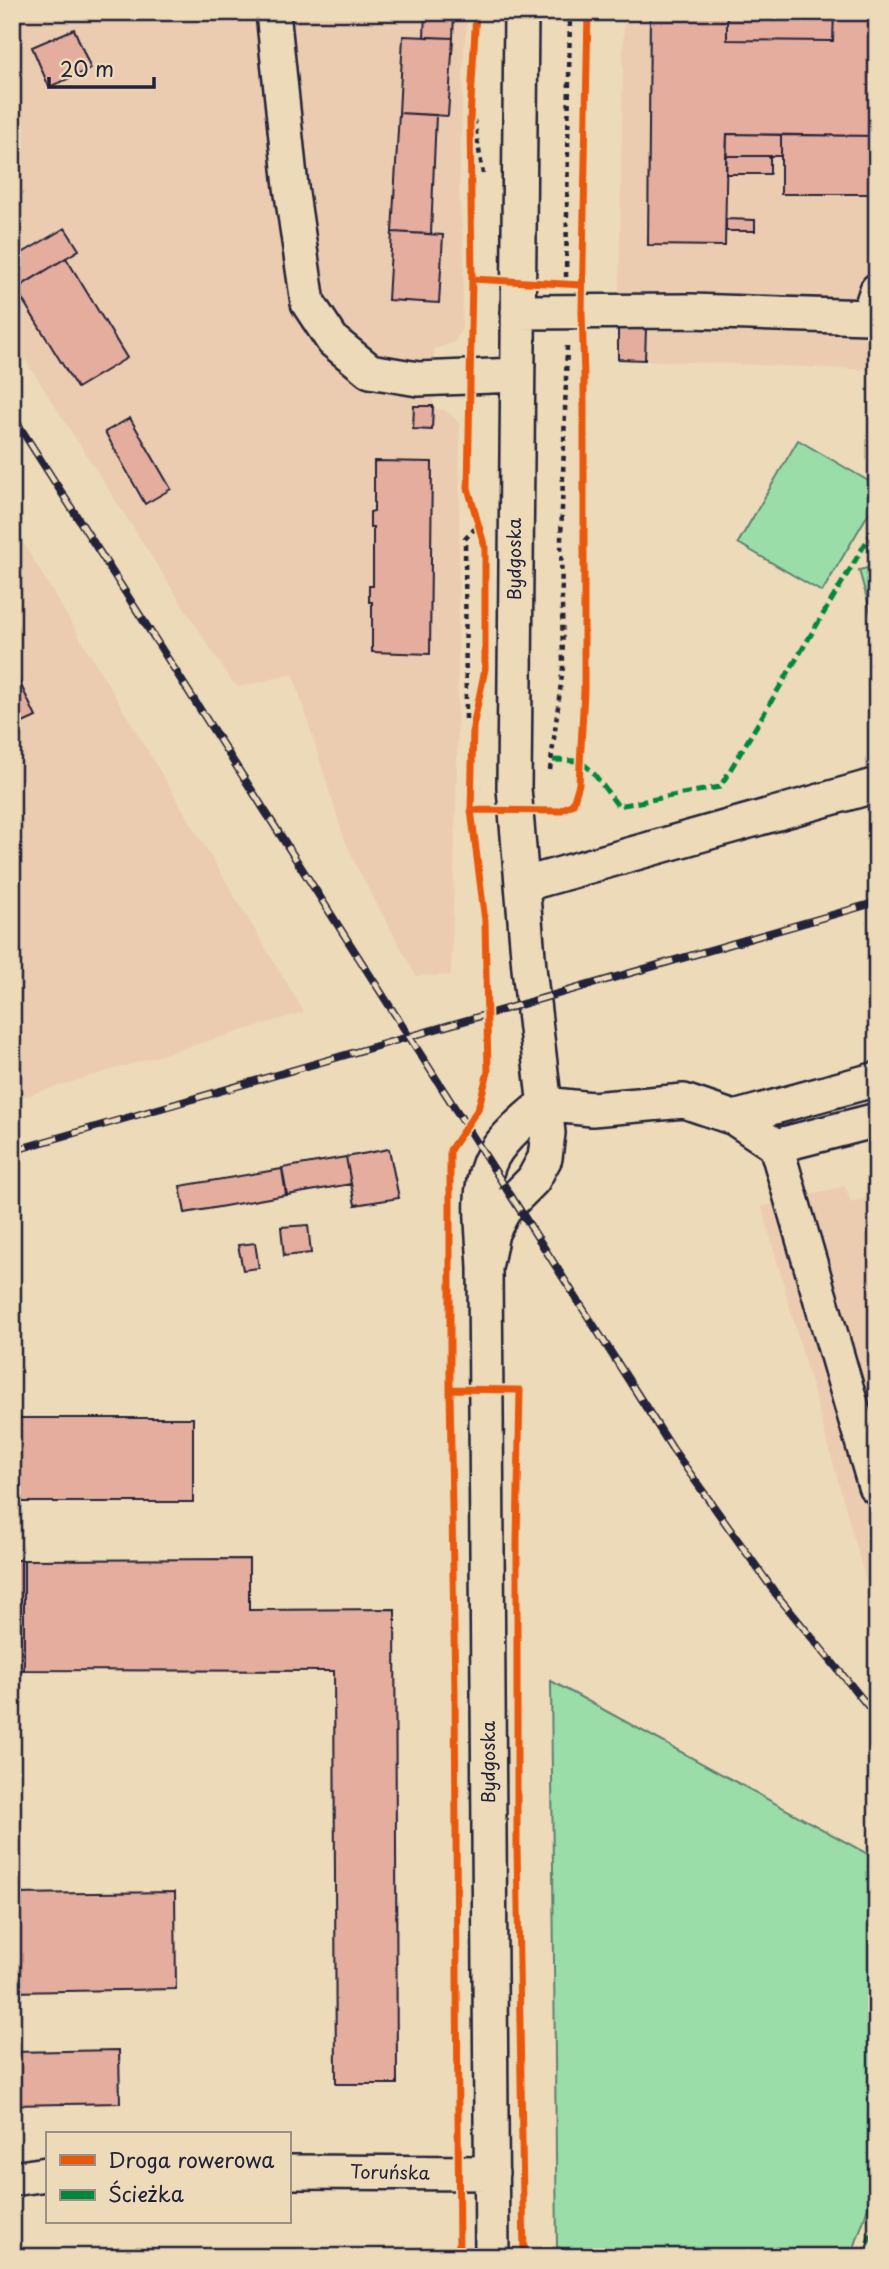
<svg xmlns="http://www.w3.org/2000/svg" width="889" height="2269" viewBox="0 0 889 2269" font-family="'Playpen Sans',sans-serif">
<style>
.built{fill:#ebccb0}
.green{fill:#9bdda8;stroke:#5e8072;stroke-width:2}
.building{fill:#e5ad9d;stroke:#22223b;stroke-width:2}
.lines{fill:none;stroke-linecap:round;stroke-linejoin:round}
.minor-casing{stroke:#22223b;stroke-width:38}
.path{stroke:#22223b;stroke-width:4.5;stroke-dasharray:5 5;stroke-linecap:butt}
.minor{stroke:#eddab8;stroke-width:33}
.rail-casing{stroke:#22223b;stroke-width:8}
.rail{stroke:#eddab8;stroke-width:5;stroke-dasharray:16;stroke-linecap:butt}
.quiet{stroke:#00873e;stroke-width:5;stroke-dasharray:10 5;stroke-linecap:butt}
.cycleway-casing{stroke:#eddab8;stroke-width:11}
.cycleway{stroke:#e8590c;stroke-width:7}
.labels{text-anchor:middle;stroke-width:7;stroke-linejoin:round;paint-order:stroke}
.street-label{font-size:18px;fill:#22223b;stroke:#eddab8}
</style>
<rect width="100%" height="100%" fill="#eddab8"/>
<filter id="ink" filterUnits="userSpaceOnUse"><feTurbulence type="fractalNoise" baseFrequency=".0143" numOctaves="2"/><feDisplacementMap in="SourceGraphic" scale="14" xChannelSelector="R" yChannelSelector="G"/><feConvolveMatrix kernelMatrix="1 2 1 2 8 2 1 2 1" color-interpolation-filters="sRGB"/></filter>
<g filter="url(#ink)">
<path class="built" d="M12 12H469L464 48 459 191 464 258 462 329 454 342 434 349 433 408 444 410 453 416 459 424 460 435 457 766 451 975 416 976 358 869 344 838 293 674 239 687 232 682 12 339Z
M624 12H877V370L618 359Z
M12 524 304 1012 12 1100Z
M845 1186 851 1202 877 1194V1621L762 1207Z"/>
<path class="green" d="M798 440 877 486V499L822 592 738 543Z
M877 566V635L859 570Z
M551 1681 877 1859V2181L851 2257H582L557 2247Z"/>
<path class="building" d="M425 12H454L453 38 424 37Z
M650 12H727V40L833 41 834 12H877V136L727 134 725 246 648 245Z
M727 12H834L833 41 727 40Z
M74 29 91 69 49 87 32 47Z
M403 36 453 38 448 116 399 113Z
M399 113 436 115 431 234 392 232Z
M727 134 781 135V156H726Z
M781 135 877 136V194H781Z
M726 156H770V174H726Z
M726 219 755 220V231H726Z
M65 228 79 250 12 291V259Z
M392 232 443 235 439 303 388 300Z
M66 258 127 358 77 388 16 289Z
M618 328H646L645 360 618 359Z
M414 406H433L432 430 413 429Z
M130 418 171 489 145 504 105 432Z
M374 461 432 462 430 654 372 652V602H369V586H373V527H370V512L374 511Z
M12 666 36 717 12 728Z
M389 1149 399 1198 355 1205 346 1157Z
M346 1157 351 1184 287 1195 282 1168Z
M282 1169 286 1195 185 1213 180 1186Z
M308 1225 311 1253 284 1256 281 1227Z
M255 1243 259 1268 243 1270 238 1245Z
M12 1418H193V1502H12Z
M249 1559V1610L395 1609 397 2084H336L334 1671 24 1670V1560Z
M12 1560H24V1670H12Z
M175 1892 176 1989 12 1992V1894Z
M119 2050 120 2103 12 2105V2052Z
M259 2253V2257H12V2255Z"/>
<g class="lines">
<g class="minor-casing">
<path id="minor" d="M273 12 291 187 308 303 333 341 370 371 418 379 517 375
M518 312 691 311 868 317 877 290
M522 885 877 785
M544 1104 592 1109 684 1101 734 1118 776 1146 877 1120
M734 1118 877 1079
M776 1146 875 1486H877
M485 1268 492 1233 505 1208 533 1180 545 1158 548 1133 529 968 514 788 521 12
M289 2172 492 2173
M12 2179 47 2174
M492 2257 485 1268C484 1235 476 1196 489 1164 497 1142 526 1118 544 1104"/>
</g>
<path class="path" d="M474 120 483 174
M566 277 570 12
M466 719 465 539 482 521
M550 770 563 667 561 540 567 346
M471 785 481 786"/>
<use href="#minor" class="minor"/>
<g class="rail-casing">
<path id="rail" d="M12 415 672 1448 776 1594 877 1717
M12 1151 877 902"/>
</g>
<use href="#rail" class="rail"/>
<path class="quiet" d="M553 760 580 761 592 771 618 806 720 787 877 524
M863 2257 877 2216"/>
<g class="cycleway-casing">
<path id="cycleway" d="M472 279 582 285
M471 810 559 811 573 804 579 784 584 691V377L582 312 588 12
M450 1389V1150L478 1109 488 1072 485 921 471 810 473 727 485 669V548L468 488 472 279 470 119 476 12
M459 2257 455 1692 450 1389 520 1390 517 1541V1847L524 2257"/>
</g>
<use href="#cycleway" class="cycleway"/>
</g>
</g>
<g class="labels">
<g class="street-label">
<text transform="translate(515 559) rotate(-90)" y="6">Bydgoska</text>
<text transform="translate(489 1762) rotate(-90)" y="6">Bydgoska</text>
<text transform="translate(390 2173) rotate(1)" y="6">Toruńska</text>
</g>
</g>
<rect width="889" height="2269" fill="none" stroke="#eddab8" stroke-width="42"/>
<rect x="21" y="21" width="847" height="2227" fill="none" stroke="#22223b" stroke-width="2.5" filter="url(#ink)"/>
<rect x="46" y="2132" width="245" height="91" fill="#eddab8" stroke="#9c9086" stroke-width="2"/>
<rect x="60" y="2155" width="35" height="10" fill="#e8590c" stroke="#9c9086" stroke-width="2"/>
<text x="108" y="2168" font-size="21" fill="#22223b">Droga rowerowa</text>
<rect x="60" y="2190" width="35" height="10" fill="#00873e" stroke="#9c9086" stroke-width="2"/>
<text x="108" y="2202" font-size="21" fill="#22223b">Ścieżka</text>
<path d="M49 77v10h105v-10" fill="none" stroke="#22223b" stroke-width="3.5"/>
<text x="60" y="77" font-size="21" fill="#22223b" stroke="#eddab8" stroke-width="5" paint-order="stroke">20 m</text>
</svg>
